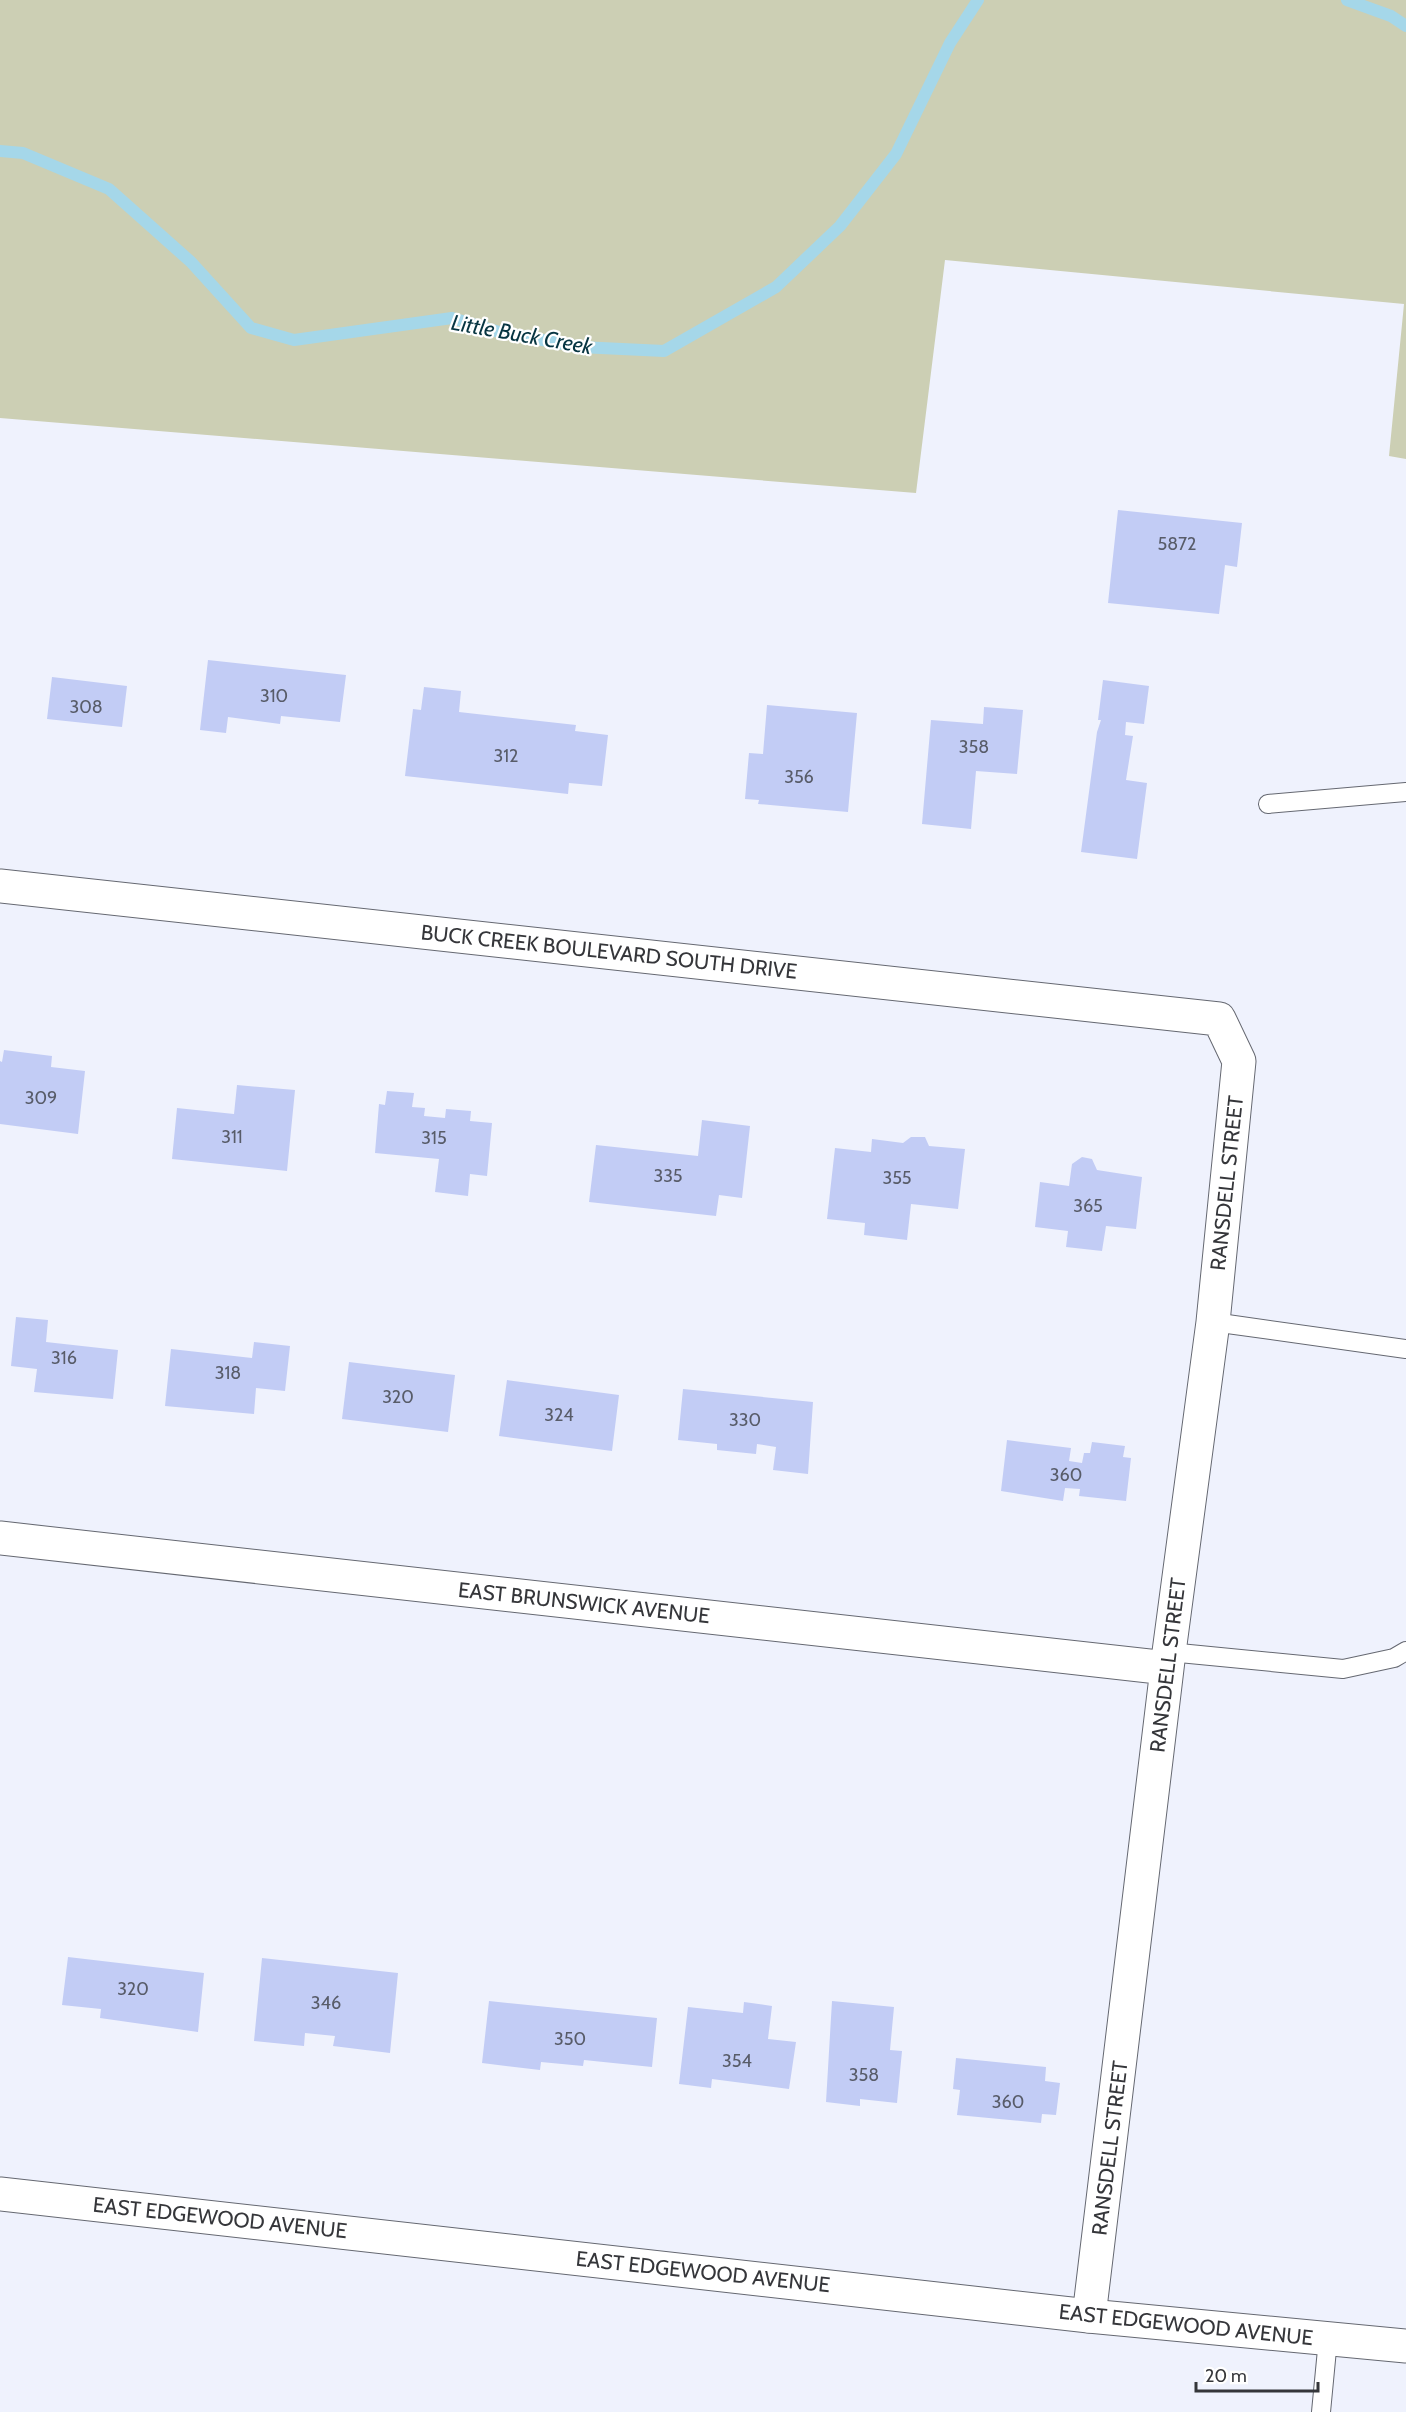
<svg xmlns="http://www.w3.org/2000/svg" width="1406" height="2412" viewBox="0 0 1406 2412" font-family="Cabin,sans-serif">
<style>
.green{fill:#cccfb4}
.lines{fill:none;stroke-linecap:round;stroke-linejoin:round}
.stream{stroke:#a5d7e9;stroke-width:12}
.building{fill:#c2ccf5}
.service-casing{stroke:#656871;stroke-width:20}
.minor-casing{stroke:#656871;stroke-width:35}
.secondary-casing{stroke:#656871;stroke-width:35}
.service{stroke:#fff;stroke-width:18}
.minor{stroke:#fff;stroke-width:33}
.secondary{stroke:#fff;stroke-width:33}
.labels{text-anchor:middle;stroke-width:4.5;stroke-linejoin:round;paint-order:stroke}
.number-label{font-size:18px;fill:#585c69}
.street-label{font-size:21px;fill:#35363a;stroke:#fff}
.water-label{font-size:22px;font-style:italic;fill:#073542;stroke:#fff}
</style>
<rect width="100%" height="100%" fill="#eff2fd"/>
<path class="green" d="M0 0H1406V459L1389 456 1404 304 945 260 916 493 0 418Z"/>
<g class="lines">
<path class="stream" d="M1347 0 1391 16 1406 26
M0 151 23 153 109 189 191 262 251 328 294 340 452 318 499 332 580 347 664 351 776 287 840 226 896 154 950 43 978 0"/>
</g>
<path class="building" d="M1118 510 1242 523 1237 567 1225 565 1219 614 1108 603Z
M208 660 346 675 340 722 281 716 280 724 228 717 226 733 200 730Z
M52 677 127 686 122 727 47 719Z
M1103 680 1149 686 1144 724 1126 722 1125 735 1133 736 1126 780 1147 783 1137 859 1081 852 1097 732 1101 720H1098Z
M424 687 461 691 459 712 576 725 575 731 608 735 602 786 569 783 568 794 405 776 413 709 421 710Z
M767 705 857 713 848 812 758 804 759 800 745 799 749 753 763 754Z
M984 707 1023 710 1017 774 976 771 971 829 922 824 931 720 983 724Z
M4 1050 52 1056 51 1067 85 1071 78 1134 0 1124V1061L2 1062Z
M237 1085 295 1090 287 1171 172 1159 177 1108 234 1114Z
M387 1091 414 1093 412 1107 425 1108 424 1116 445 1118 446 1109 471 1111 470 1121 492 1123 487 1176 470 1174 468 1196 435 1192 439 1159 375 1153 379 1104 385 1105Z
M702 1120 750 1126 742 1198 719 1195 716 1216 589 1202 596 1145 698 1156Z
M911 1137H925L929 1146 965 1149 958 1209 911 1204 907 1240 864 1235 865 1223 827 1219 835 1148 871 1152 872 1139 903 1143Z
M1082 1157 1092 1159 1097 1170 1142 1177 1136 1229 1106 1226 1102 1251 1066 1247 1068 1231 1035 1227 1040 1182 1069 1186 1072 1164Z
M16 1317 48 1320 46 1342 118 1350 113 1399 34 1392 37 1369 11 1366Z
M254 1342 290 1346 285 1391 256 1388 254 1414 165 1406 171 1349 252 1358Z
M349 1362 455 1375 448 1432 342 1419Z
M507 1380 619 1395 612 1451 499 1436Z
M683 1389 813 1402 808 1474 773 1470 776 1447 757 1444 756 1454 717 1450V1444L678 1440Z
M1007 1440 1071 1448 1069 1461 1082 1463 1084 1453H1090L1092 1442 1125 1446 1123 1457 1131 1458 1126 1501 1079 1496 1080 1489 1065 1488 1063 1501 1001 1491Z
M68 1957 204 1973 198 2032 100 2018 101 2009 62 2005Z
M262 1958 398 1973 390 2053 333 2046 335 2036 305 2033 304 2046 254 2041Z
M489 2001 657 2018 652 2067 584 2060 583 2066 541 2062 540 2070 482 2063Z
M832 2001 894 2007 890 2050 902 2051 897 2103 860 2099V2106L826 2102Z
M744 2002 772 2006 768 2039 796 2042 789 2089 712 2079 711 2088 679 2084 688 2007 743 2013Z
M956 2058 1046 2067 1045 2081 1060 2083 1056 2115 1042 2114 1041 2123 957 2115 960 2090 953 2089Z"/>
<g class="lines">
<g class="service-casing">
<path id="service" d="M1268 804 1406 792
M1213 1322 1406 1349
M1169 1652 1343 1669 1394 1658 1406 1651
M1321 2412 1328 2339"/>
</g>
<g class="minor-casing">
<path id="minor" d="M0 886 1219 1019 1239 1061 1213 1322 1169 1652 1089 2316
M0 1538 1167 1668"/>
</g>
<g class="secondary-casing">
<path id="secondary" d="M0 2194 1089 2316 1406 2346"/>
</g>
<use href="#service" class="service"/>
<use href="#minor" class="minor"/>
<use href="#secondary" class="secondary"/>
</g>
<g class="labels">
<g class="number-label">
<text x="1177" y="550">5872</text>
<text x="274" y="702">310</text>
<text x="86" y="713">308</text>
<text x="974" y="753">358</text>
<text x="506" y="762">312</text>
<text x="799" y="783">356</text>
<text x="41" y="1104">309</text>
<text x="232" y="1143">311</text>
<text x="434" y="1144">315</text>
<text x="668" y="1182">335</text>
<text x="897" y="1184">355</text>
<text x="1088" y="1212">365</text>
<text x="64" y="1364">316</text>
<text x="228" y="1379">318</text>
<text x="398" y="1403">320</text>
<text x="559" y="1421">324</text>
<text x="745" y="1426">330</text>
<text x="1066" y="1481">360</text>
<text x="133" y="1995">320</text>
<text x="326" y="2009">346</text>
<text x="570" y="2045">350</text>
<text x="737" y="2067">354</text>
<text x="864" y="2081">358</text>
<text x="1008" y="2108">360</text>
</g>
<g class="street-label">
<text transform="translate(609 952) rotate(6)" y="7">BUCK CREEK BOULEVARD SOUTH DRIVE</text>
<text transform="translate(1227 1183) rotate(-84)" y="7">RANSDELL STREET</text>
<text transform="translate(584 1603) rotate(6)" y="7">EAST BRUNSWICK AVENUE</text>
<text transform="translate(1168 1665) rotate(-83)" y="7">RANSDELL STREET</text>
<text transform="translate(1110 2148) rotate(-83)" y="7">RANSDELL STREET</text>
<text transform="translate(220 2218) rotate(6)" y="7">EAST EDGEWOOD AVENUE</text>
<text transform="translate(703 2272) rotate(6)" y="7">EAST EDGEWOOD AVENUE</text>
<text transform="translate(1186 2325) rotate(6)" y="7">EAST EDGEWOOD AVENUE</text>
</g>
<g class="water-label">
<text transform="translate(522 334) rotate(10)" y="8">Little Buck Creek</text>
</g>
</g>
<path d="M1196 2382v9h122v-9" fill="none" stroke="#35363a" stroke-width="3"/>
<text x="1205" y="2382" font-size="18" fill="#35363a" stroke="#ffffff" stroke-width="4.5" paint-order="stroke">20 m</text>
</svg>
